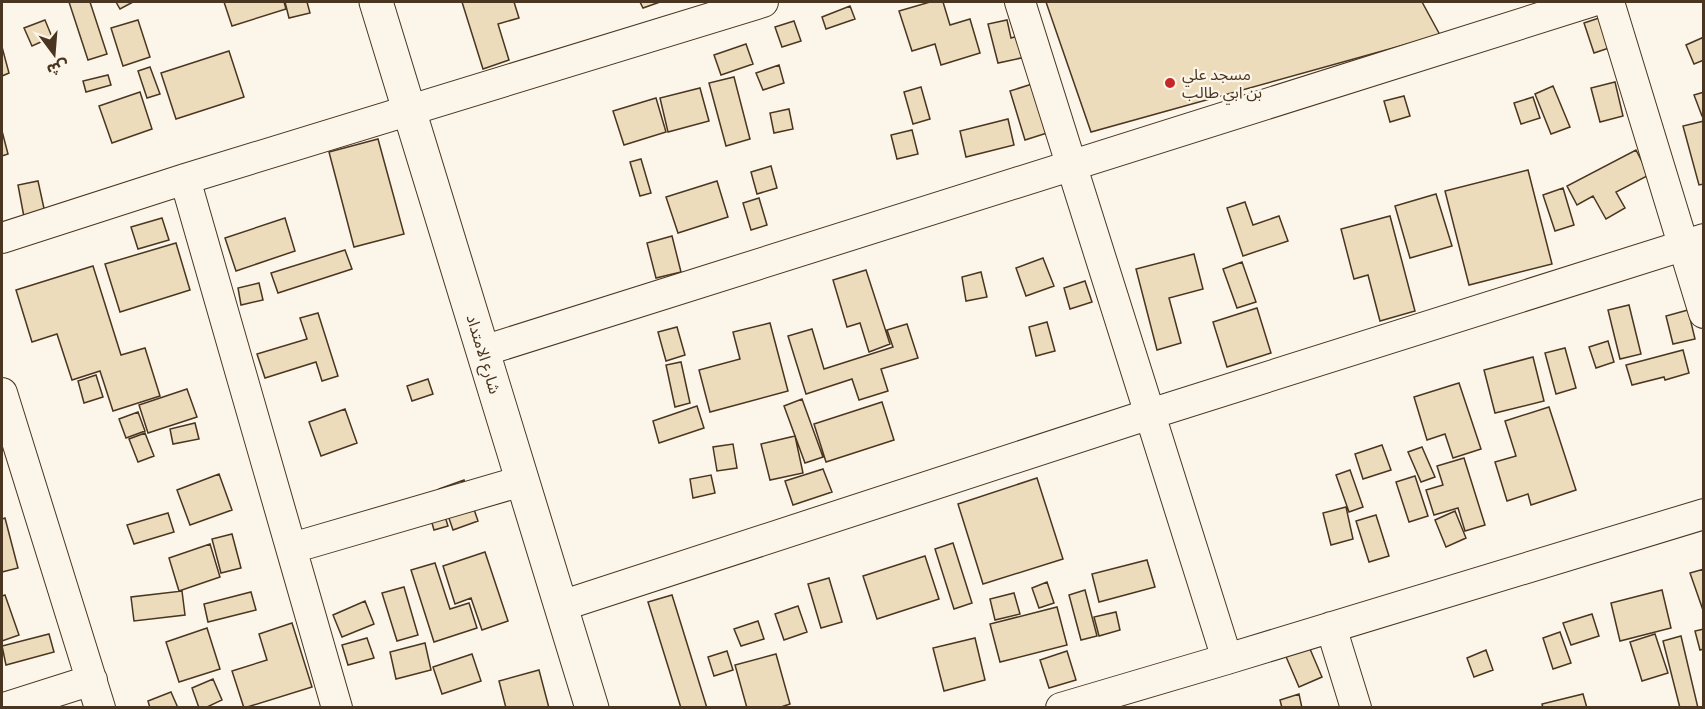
<svg xmlns="http://www.w3.org/2000/svg" width="1705" height="709" viewBox="0 0 1705 709" font-family="'Exo 2','Noto Sans Arabic',sans-serif">
<style>
.building{fill:#ecdcbc;stroke:#4a3520;stroke-width:1.5}
.lines{fill:none;stroke-linecap:round;stroke-linejoin:round}
.street-casing{stroke:#4a3520;stroke-width:32}
.secondary-casing{stroke:#4a3520;stroke-width:35}
.street{stroke:#fbf6e9;stroke-width:30}
.secondary{stroke:#fbf6e9;stroke-width:33}
.poi-dot{fill:#c62828;stroke:#fbf6e9;stroke-width:2}
.labels{text-anchor:middle;stroke-width:4.5;stroke-linejoin:round;paint-order:stroke}
.poi-label{font-size:16px;fill:#4a3520;stroke:#fbf6e9;text-anchor:start}
.street-label{font-size:16px;fill:#4a3520;stroke:#fbf6e9}
</style>
<rect width="100%" height="100%" fill="#fbf6e9"/>
<path class="building" d="M69 2H90L107 54 88 60Z
M116 2H133L120 9Z
M224 2H284L286 9 232 26Z
M285 2H307L310 13 289 18Z
M462 2H514L519 18 498 24 509 60 483 69Z
M640 2H660L643 8Z
M930 2H943L950 25 970 19 980 53 941 65 935 44 912 51 899 11Z
M1046 2H1422L1440 35 1091 132Z
M850 6 855 19 826 29 822 17Z
M1605 16 1615 46 1594 53 1584 23Z
M45 20 52 37 32 46 24 28Z
M138 20 150 57 123 66 111 28Z
M1007 20 1011 38 1029 33 1035 55 998 63 988 24Z
M794 21 801 41 782 47 775 27Z
M1704 37V60L1694 64 1686 45Z
M746 44 753 64 721 75 714 55Z
M2 47 9 73 2 76Z
M229 51 244 97 176 119 161 73Z
M779 65 784 83 763 90 756 73Z
M150 67 160 94 147 98 138 71Z
M108 75 111 85 86 92 83 81Z
M734 77 750 139 726 146 709 83Z
M1615 82 1623 116 1600 122 1591 88Z
M1032 84 1047 133 1025 140 1010 91Z
M1553 86 1570 127 1551 134 1535 94Z
M921 87 930 119 913 124 904 92Z
M700 88 709 121 668 132 660 98Z
M140 92 152 129 112 143 99 106Z
M1704 92V116H1702L1694 95Z
M1404 96 1410 116 1390 122 1384 101Z
M1533 97 1540 118 1521 124 1514 103Z
M656 98 666 132 624 145 613 111Z
M789 109 793 129 774 133 770 113Z
M1008 119 1014 145 966 157 960 131Z
M1704 121V184L1699 185 1683 126Z
M912 130 918 154 897 159 891 135Z
M2 131 8 154 2 156Z
M378 139 404 234 354 247 329 152Z
M1636 150 1649 175 1616 192 1625 208 1606 219 1593 196 1577 205 1567 186Z
M641 159 651 193 640 196 630 162Z
M771 166 777 188 757 194 751 172Z
M1528 170 1552 264 1469 285 1445 191Z
M38 181 45 213 24 217 18 185Z
M717 181 728 217 678 233 666 197Z
M1563 188 1574 225 1555 231 1543 195Z
M1436 194 1452 246 1410 258 1395 206Z
M759 198 767 225 751 230 743 203Z
M1245 202 1253 225 1279 216 1288 241 1243 256 1227 208Z
M1390 216 1415 311 1380 321 1368 275 1354 279 1341 229Z
M162 218 169 240 138 249 131 227Z
M285 218 295 251 236 271 225 238Z
M672 236 681 272 656 278 647 243Z
M176 243 190 290 120 312 105 264Z
M345 250 352 269 278 293 271 273Z
M1194 254 1203 289 1169 298 1181 343 1157 350 1136 269Z
M1043 258 1054 286 1026 296 1016 268Z
M1242 262 1256 302 1237 308 1223 269Z
M93 266 121 355 145 348 160 396 113 411 100 371 72 380 57 334 32 342 16 290Z
M866 270 890 344 869 352 860 323 847 327 833 280Z
M981 272 987 297 966 301 962 277Z
M1085 281 1092 302 1070 309 1064 288Z
M259 283 263 300 241 305 238 288Z
M1629 305 1641 354 1620 359 1608 310Z
M1257 308 1271 353 1227 367 1213 322Z
M1688 310 1695 339 1673 344 1666 316Z
M318 313 338 376 322 381 316 362 265 378 257 354 307 339 300 318Z
M1047 322 1055 351 1036 356 1029 327Z
M770 323 788 391 710 412 699 370 740 359 733 332Z
M907 324 918 358 881 369 888 391 859 400 852 379 806 394 788 336 812 329 824 369 893 347 887 330Z
M677 327 685 355 666 361 658 332Z
M1608 341 1614 362 1596 368 1589 347Z
M1565 348 1576 388 1556 394 1545 353Z
M1683 350 1689 373 1665 380 1664 377 1632 385 1626 365Z
M1533 357 1544 401 1495 413 1484 370Z
M681 362 690 403 675 407 666 365Z
M96 375 103 397 84 403 78 381Z
M428 379 433 394 412 401 407 386Z
M1459 383 1481 449 1453 458 1445 434 1427 440 1414 397Z
M187 389 197 417 148 433 139 405Z
M802 399 823 457 805 463 784 406Z
M882 402 894 440 826 462 814 424Z
M697 406 704 428 659 443 653 421Z
M1549 407 1576 490 1531 505 1528 494 1507 501 1495 462 1516 456 1505 421Z
M345 409 357 443 321 456 309 422Z
M138 412 145 431 126 438 119 419Z
M195 423 199 439 173 444 170 429Z
M145 433 154 456 138 462 129 439Z
M795 436 803 473 770 480 761 444Z
M733 444 737 468 717 471 713 447Z
M1382 445 1391 470 1363 479 1355 454Z
M1422 447 1435 477 1421 482 1408 452Z
M1464 458 1485 525 1465 531 1458 508 1434 515 1426 490 1443 485 1437 466Z
M823 469 832 492 793 505 785 481Z
M1350 470 1363 507 1349 512 1336 475Z
M219 474 232 510 190 525 177 490Z
M711 475 715 493 693 498 690 479Z
M1415 476 1428 516 1409 522 1396 482Z
M1037 478 1063 559 983 584 958 504Z
M464 480 478 521 453 530 439 489Z
M437 491 448 526 434 530 424 495Z
M1346 507 1353 539 1331 545 1323 513Z
M1455 511 1466 538 1446 547 1435 520Z
M168 513 174 532 134 544 127 525Z
M1376 515 1389 556 1369 562 1356 521Z
M5 518 18 568 2 572V519Z
M232 534 241 568 221 573 212 539Z
M953 543 972 603 954 609 935 549Z
M210 544 220 577 179 591 169 558Z
M485 552 508 621 482 630 471 598 455 604 443 566Z
M925 556 939 599 877 619 863 576Z
M1147 560 1155 587 1099 602 1092 574Z
M435 563 450 609 469 603 477 628 434 642 411 570Z
M1704 569V613L1690 573Z
M829 578 842 622 821 628 808 584Z
M1047 582 1054 603 1039 608 1032 588Z
M404 587 418 635 397 641 382 593Z
M1085 590 1097 636 1081 640 1069 595Z
M1662 590 1671 628 1620 641 1611 603Z
M182 591 185 615 134 621 131 597Z
M251 592 256 610 208 622 204 604Z
M1014 593 1020 614 995 620 990 599Z
M5 595 19 635 2 641V596Z
M672 595 707 708H681L648 602Z
M365 601 374 624 342 637 333 615Z
M798 606 807 632 784 640 775 614Z
M1057 607 1067 645 1000 662 990 624Z
M1116 612 1120 630 1099 636 1094 617Z
M1592 614 1599 636 1571 645 1563 623Z
M758 621 764 639 741 646 734 629Z
M292 623 312 687 244 708 232 671 267 660 259 634Z
M207 628 220 669 179 682 166 642Z
M1704 629V649L1700 650 1695 631Z
M1560 632 1571 663 1553 669 1543 638Z
M49 634 54 652 6 665 2 646Z
M1655 634 1668 673 1642 681 1630 642Z
M1681 636 1698 708H1680L1663 641Z
M367 638 374 658 348 665 342 645Z
M975 638 985 680 944 691 933 648Z
M1307 642 1322 677 1299 687 1284 652Z
M425 643 431 670 396 679 390 652Z
M1486 650 1493 670 1474 677 1467 658Z
M727 651 733 670 714 676 708 657Z
M1067 651 1076 680 1049 688 1040 660Z
M472 654 481 681 442 694 433 667Z
M776 654 790 704 778 708H747L735 665Z
M539 670 549 708H506L499 681Z
M213 679 222 700 205 708H199L192 688Z
M171 692 178 708H150L148 701Z
M1299 694 1302 708H1282L1280 700Z
M1583 694 1587 708H1543L1542 704Z"/>
<g class="lines">
<g class="street-casing">
<path id="street" d="M1020 2 1227 659
M1609 2 1704 313
M185 179 337 708
M2 238 185 179 763 2
M483 351 1590 2
M2 393 100 708
M292 548 522 481
M561 606 1150 414 1704 239
M1331 627 1356 708
M4 708 92 680
M1061 708 1227 659 1704 514"/>
</g>
<g class="secondary-casing">
<path id="secondary" d="M376 2 592 708"/>
</g>
<use href="#street" class="street"/>
<use href="#secondary" class="secondary"/>
</g>
<circle class="poi-dot" cx="1170" cy="83" r="6"/>
<g class="labels">
<g class="poi-label">
<text x="1182" y="80">مسجد علي<tspan x="1182" dy="18">بن ابي طالب</tspan></text>
</g>
<g class="street-label">
<text transform="translate(484 354) rotate(73)" y="6">شارع الامتداد</text>
</g>
</g>
<rect width="1705" height="709" fill="none" stroke="#4a3520" stroke-width="6"/>
<g transform="translate(54 54) rotate(164)" stroke="#fbf6e9" stroke-width="4.5" paint-order="stroke">
<path d="M0-4.5L10 22L0 15L-10 22Z" fill="#4a3520"/>
<text y="-9" font-size="16" font-weight="bold" text-anchor="middle" fill="#4a3520">ش</text>
</g>
</svg>
